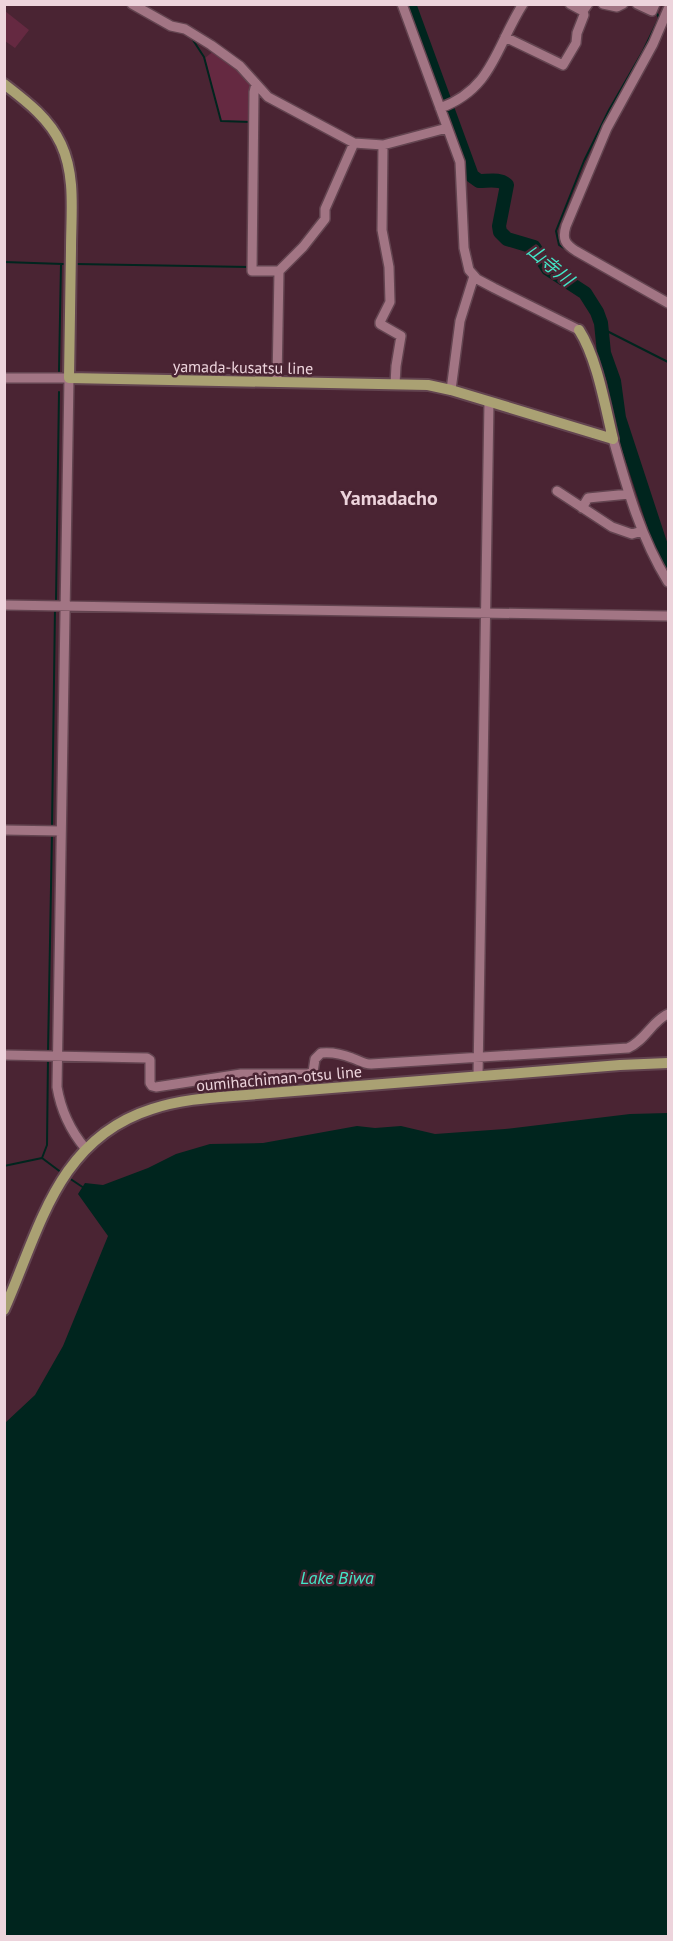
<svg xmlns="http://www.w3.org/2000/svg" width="673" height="1941" viewBox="0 0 673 1941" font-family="'PT Sans','Noto Sans JP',sans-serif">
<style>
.green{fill:#652941}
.water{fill:#00251e}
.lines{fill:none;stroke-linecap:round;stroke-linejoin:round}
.stream{stroke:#00251e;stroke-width:2}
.river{stroke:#00251e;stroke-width:14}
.minor-casing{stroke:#634450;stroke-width:12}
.major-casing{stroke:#634450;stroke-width:14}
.minor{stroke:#a27584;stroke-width:9}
.major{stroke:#aaa173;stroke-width:10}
.labels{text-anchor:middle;stroke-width:5;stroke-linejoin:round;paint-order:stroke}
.street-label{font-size:16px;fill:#edd4dc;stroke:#4a2433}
.water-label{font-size:18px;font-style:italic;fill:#42e7c8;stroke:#4a2433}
.quarter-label{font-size:20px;font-weight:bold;fill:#edd4dc;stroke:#4a2433}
</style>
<rect width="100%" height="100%" fill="#4a2433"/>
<path class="green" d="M5 11 29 30 15 48 5 41Z
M215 50 244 72 252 84 250 122 221 121 205 58Z"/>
<path class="water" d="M668 1113V1936H5V1423L35 1395 63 1346 108 1236 78 1194 85 1183 103 1185 148 1168 176 1154 210 1144 263 1143 357 1126 375 1128 401 1126 435 1134 505 1129 630 1114Z"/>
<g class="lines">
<path class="stream" d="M191 37 204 57 221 121 251 122
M567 250 559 245 556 231 584 161 609 110 643 51 659 18 656 11
M4 262 63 264
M76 264 249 267
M637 290 658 302
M601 328 668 362
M59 371 61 264
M56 602 59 392
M52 827 55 608
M48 1052 52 833
M42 1158 62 1173
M42 1158 47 1145 48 1057
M4 1166 42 1158
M69 1178 84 1188"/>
<path class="river" d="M409 4 472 176 479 181C489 181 500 178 507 185L499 226 500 232 507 239 534 247 548 269 585 293 597 312 601 323 604 353 614 381 619 418 660 543 668 562"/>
<g class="minor-casing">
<path id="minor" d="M132 4 171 26 185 29 211 45 240 66 268 97 354 143 383 145 447 128
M402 4 460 162 464 248 469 270 477 279 494 288 579 330
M570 4 583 11 588 4
M603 4 617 7 623 4
M637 4 652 11 655 4
M668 9 653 44 607 128 566 226C562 239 565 244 576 251L668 303
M505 37 563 65 576 43 577 33 584 15 583 11
M256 84 254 92 252 271H279L303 247 325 219V209L354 143
M440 108C493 89 496 46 523 4
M383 145 382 230 389 267 390 302 380 322V324L401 336 396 366 395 384
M4 378H69L57 1087C61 1111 70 1130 85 1148
M277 382 279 271
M451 390 460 321 474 276
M613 439C627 489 641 538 668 582
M557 491 612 527 632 534 642 531
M582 508 588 498 629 494
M4 605 668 616
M4 830 61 831
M4 1055 147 1058 150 1060V1083L152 1086 156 1087 241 1074H308L313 1072 315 1059 321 1053C331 1052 342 1054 352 1058 359 1060 363 1064 371 1064L628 1048C645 1041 652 1021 668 1014
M478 1076 489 402"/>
</g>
<g class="major-casing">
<path id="major" d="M4 84C26 101 49 118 61 144 76 176 71 214 71 249 70 292 70 335 69 378L428 385 451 390 613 439
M579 330C597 358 605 406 613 439
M4 1310C40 1229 57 1139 152 1109 179 1100 206 1098 233 1096L620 1065 668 1063"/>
</g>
<use href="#minor" class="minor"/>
<use href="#major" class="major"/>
</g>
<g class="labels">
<g class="street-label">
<text transform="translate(243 367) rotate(1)" y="6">yamada-kusatsu line</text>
<text transform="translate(279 1078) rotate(-5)" y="6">oumihachiman-otsu line</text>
</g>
<g class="water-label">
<text transform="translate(550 265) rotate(40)" y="6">山寺川</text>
<text x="337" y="1584">Lake Biwa</text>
</g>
<g class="quarter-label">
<text x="389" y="505">Yamadacho</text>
</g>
</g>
<rect width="673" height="1941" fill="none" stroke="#edd4dc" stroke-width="12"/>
</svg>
